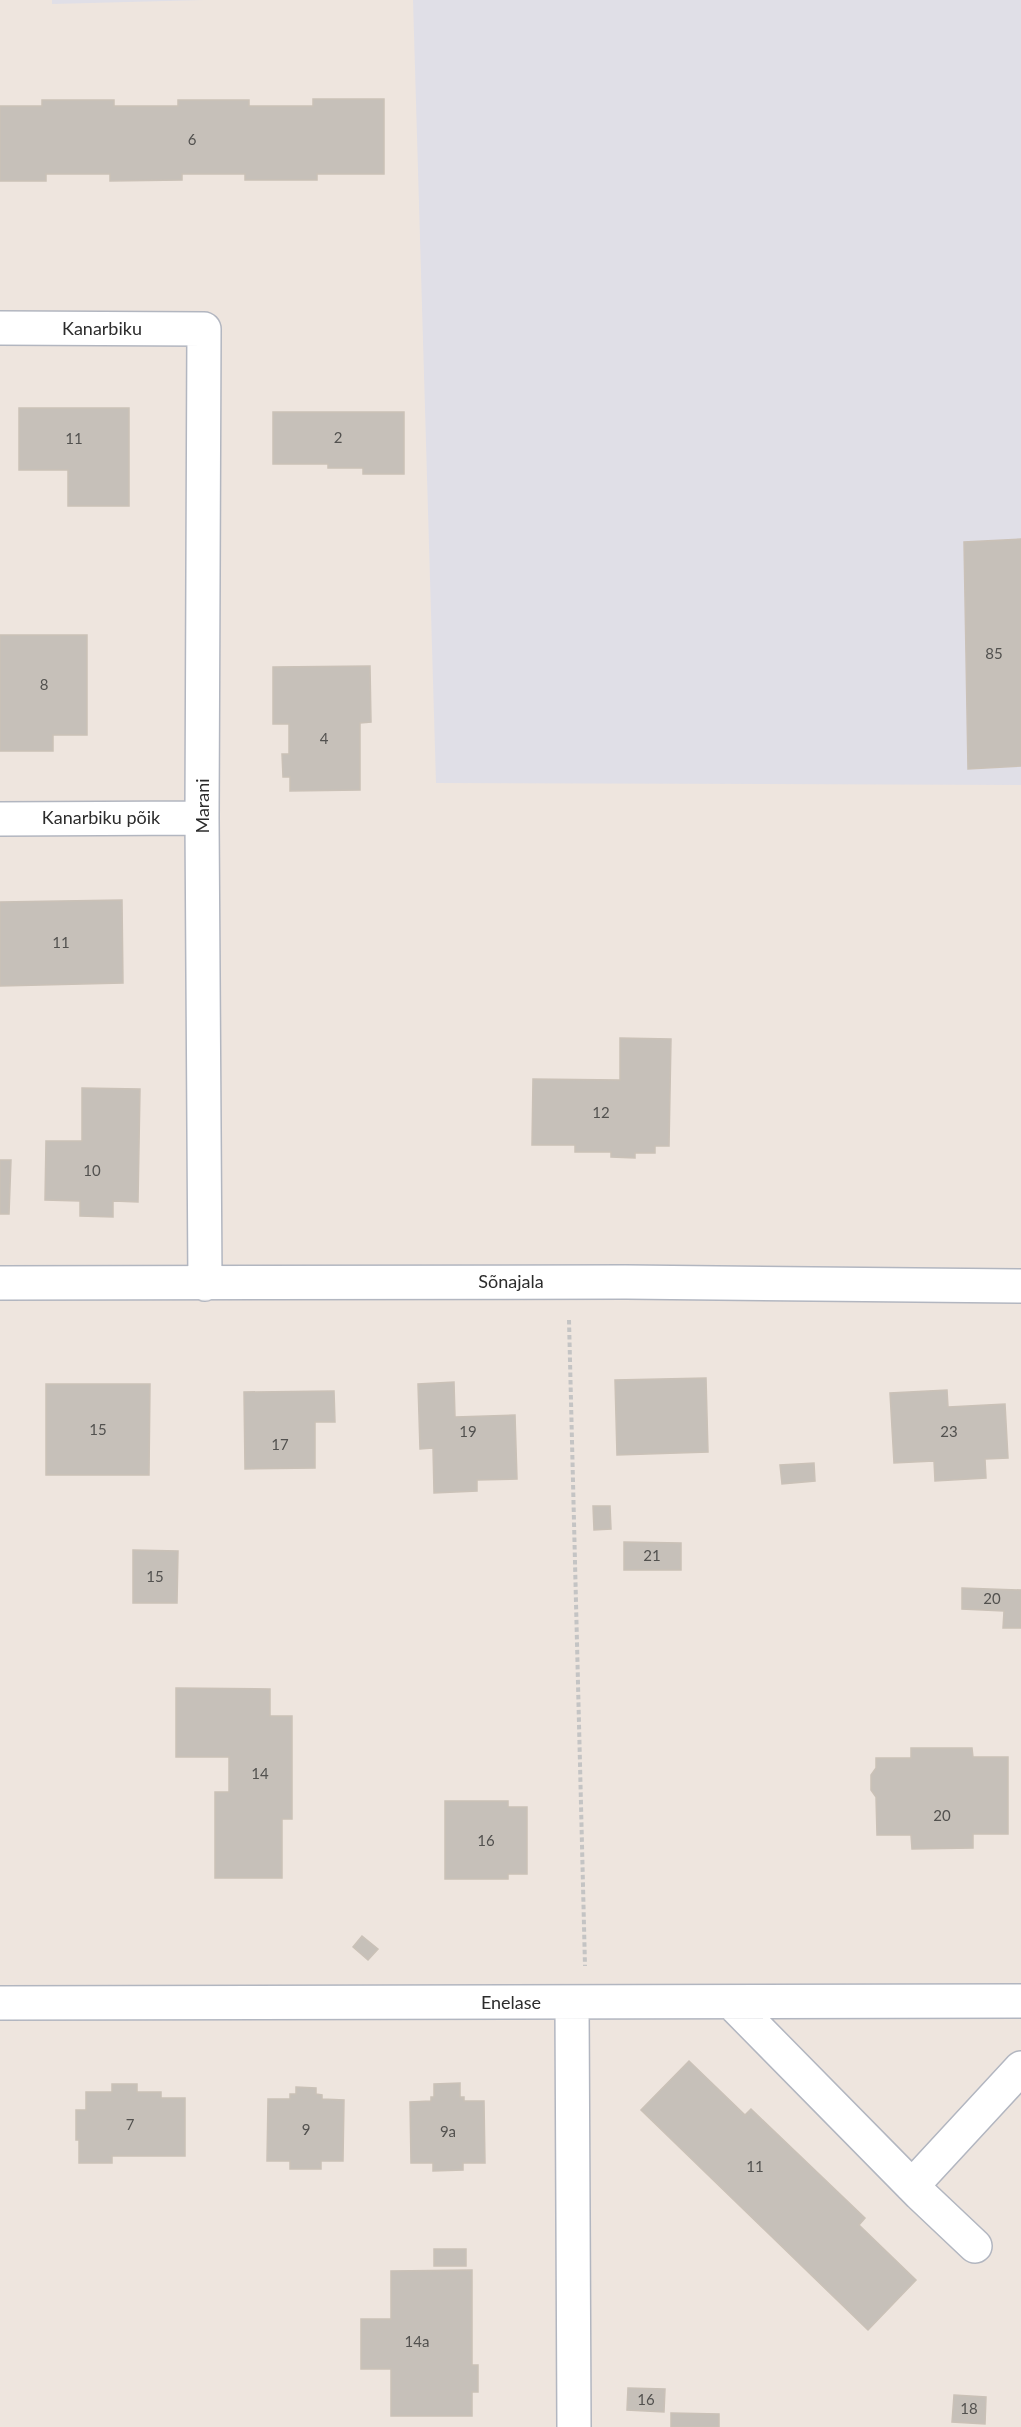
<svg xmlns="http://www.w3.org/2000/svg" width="1021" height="2427" viewBox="0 0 1021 2427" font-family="Lato,sans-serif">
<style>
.industrial{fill:#e0dfe7}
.building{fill:#c6c0b9;stroke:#cac1b7;stroke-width:1.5}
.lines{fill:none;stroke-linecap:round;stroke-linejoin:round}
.minor-casing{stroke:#b2b6c0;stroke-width:36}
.path{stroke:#c4c4c4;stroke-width:4;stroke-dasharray:4.5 3;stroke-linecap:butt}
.minor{stroke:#fff;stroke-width:33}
.labels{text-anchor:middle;stroke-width:4.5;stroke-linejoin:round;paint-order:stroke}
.number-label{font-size:15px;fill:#52514f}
.street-label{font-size:18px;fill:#2c2c2c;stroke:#fff}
</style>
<rect width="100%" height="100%" fill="#eee5de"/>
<path class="industrial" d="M52 0H204L52 4Z
M413 0H1021V785L436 783Z"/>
<path class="building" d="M313 99H384V174H317V180H245V174H182V180L110 181V174H46V181H0V106H42V100H114V106H178V100H249V106H313Z
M19 408H129V506H68V470H19Z
M273 412H404V474H363V468H328V464H273Z
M1021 539V766L968 769 964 542Z
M0 635H87V735H53V751H0Z
M370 666 371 722 360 723V790L290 791V777H283L282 754H289V724H273V667Z
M122 900 123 983 0 986V902Z
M620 1038 671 1039 669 1146H655V1153H635V1158L611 1157V1152H575V1145H532L533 1079 620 1080Z
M82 1088 140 1089 138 1202 113 1201V1217L80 1216V1201L45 1200 46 1141H82Z
M0 1160H11L9 1214H0Z
M706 1378 708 1452 617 1455 615 1380Z
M454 1382 455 1417 515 1415 517 1479 477 1480V1491L434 1493 433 1448 420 1449 418 1384Z
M46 1384H150L149 1475H46Z
M947 1390 948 1407 1005 1404 1008 1458 985 1459 986 1478 935 1481 934 1461 894 1463 890 1393Z
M334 1391 335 1422H315V1468L245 1469 244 1392Z
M814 1463 815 1481 782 1484 780 1465Z
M593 1506H610L611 1529 594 1530Z
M624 1542 681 1543V1570H624Z
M133 1550 178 1551 177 1603H133Z
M962 1588 1021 1590V1628H1003L1004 1611 962 1609Z
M176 1688 270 1689V1716H292V1819H282V1878H215V1792H229V1757H176Z
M911 1748H972L973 1757H1008V1834H973V1848L912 1849 911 1835H877L876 1797 871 1790V1775L876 1768V1758H911Z
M445 1801H508V1807H527V1874H508V1879H445Z
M362 1936 378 1949 368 1960 353 1947Z
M689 2061 745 2115 751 2109 865 2218 859 2225 916 2280 868 2330 641 2110Z
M460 2083V2097H464V2101H484L485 2163H463V2170L433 2171V2163H411L410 2102 431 2101V2097H434V2084Z
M112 2084H137V2092H161V2098H185V2156H112V2163H79V2140H76V2110H86V2092H112Z
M296 2087 316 2088V2094L322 2095V2099L344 2100 343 2161H321V2169H290V2161H267L268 2099H290V2094H296Z
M434 2249H466V2266H434Z
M472 2270V2365H478V2392H472V2416H391V2369H361V2319H391V2271Z
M628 2388 665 2389 664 2412 627 2410Z
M954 2395 986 2397 985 2424 952 2422Z
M671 2413 719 2414V2427H671Z"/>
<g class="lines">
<g class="minor-casing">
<path id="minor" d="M0 328 204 329 202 818 205 1284
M0 819 202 818
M0 1283 626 1282 1021 1286
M731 2002 920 2194 975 2246
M0 2003 1021 2001
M572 2003 574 2427
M912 2186 1021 2068"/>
</g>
<path class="path" d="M569 1320 585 1966"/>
<use href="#minor" class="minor"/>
</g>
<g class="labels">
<g class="number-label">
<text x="192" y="145">6</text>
<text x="338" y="443">2</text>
<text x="74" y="444">11</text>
<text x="994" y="659">85</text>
<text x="44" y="690">8</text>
<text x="324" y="744">4</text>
<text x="61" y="948">11</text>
<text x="601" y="1118">12</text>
<text x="92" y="1176">10</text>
<text x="98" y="1435">15</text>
<text x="468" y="1437">19</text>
<text x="949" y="1437">23</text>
<text x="280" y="1450">17</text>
<text x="652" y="1561">21</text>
<text x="155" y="1582">15</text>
<text x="992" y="1604">20</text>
<text x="260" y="1779">14</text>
<text x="942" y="1821">20</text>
<text x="486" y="1846">16</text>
<text x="130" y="2130">7</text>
<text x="306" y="2135">9</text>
<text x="448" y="2137">9a</text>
<text x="755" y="2172">11</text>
<text x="417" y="2347">14a</text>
<text x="646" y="2405">16</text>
<text x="969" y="2414">18</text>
</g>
<g class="street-label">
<text x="102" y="335">Kanarbiku</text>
<text transform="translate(203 806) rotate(-90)" y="6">Marani</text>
<text x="101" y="824">Kanarbiku põik</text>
<text x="511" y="1288">Sõnajala</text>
<text x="511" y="2009">Enelase</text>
</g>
</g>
</svg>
